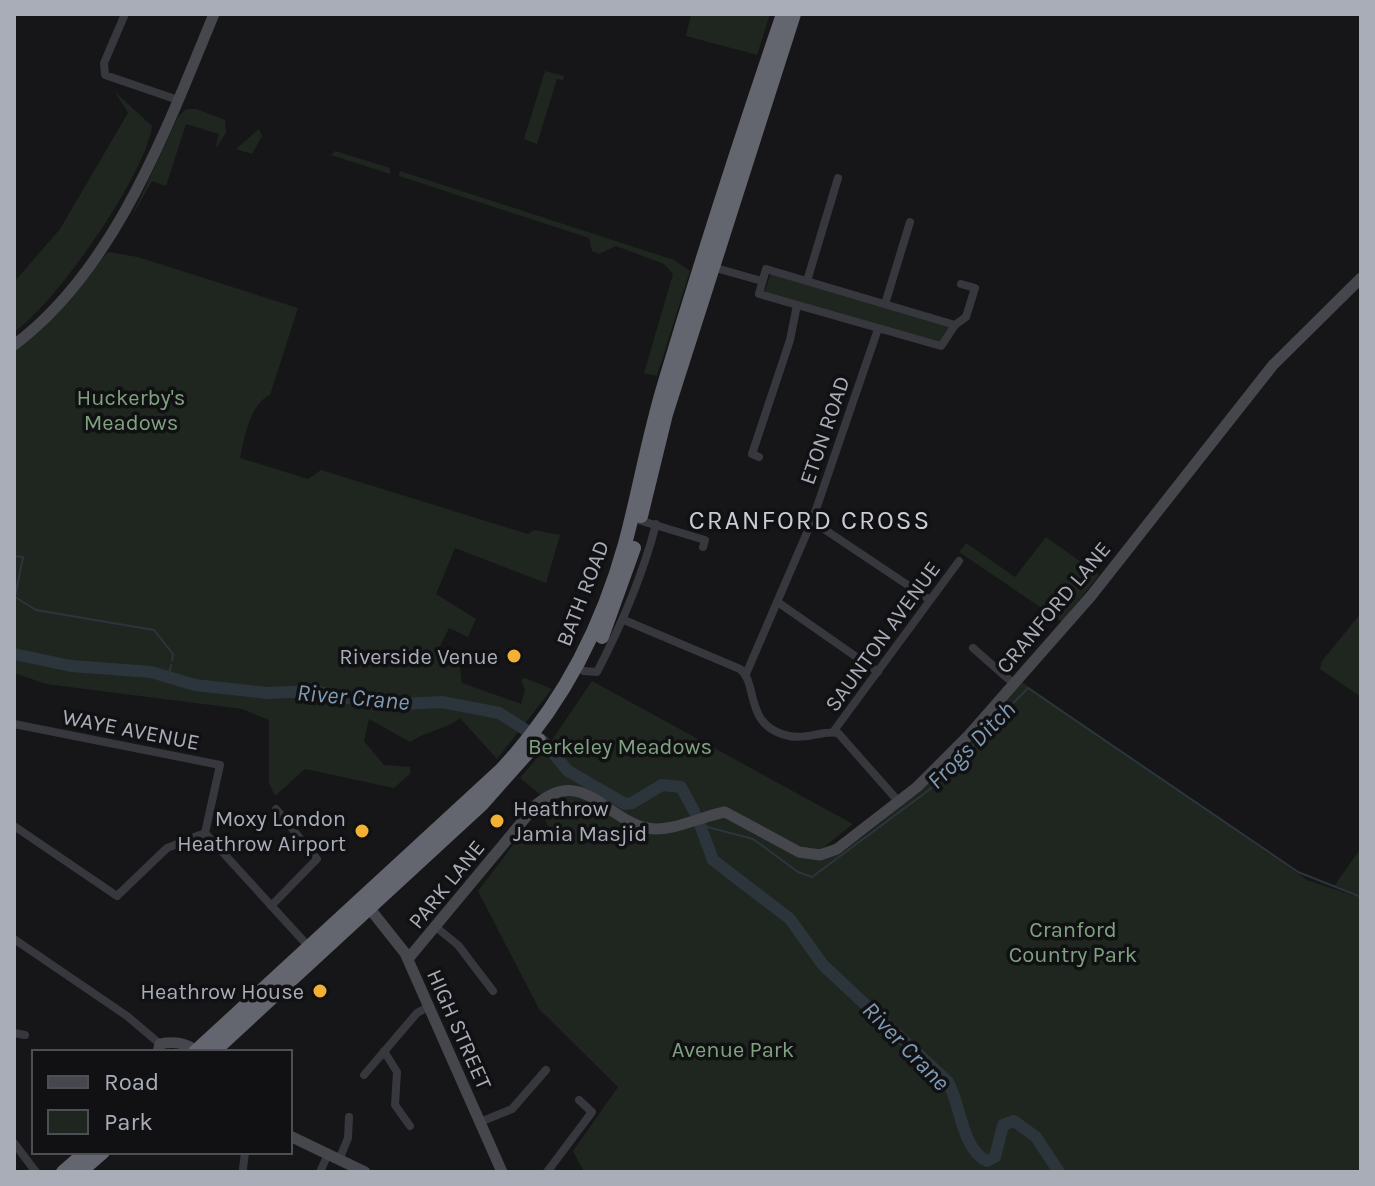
<svg xmlns="http://www.w3.org/2000/svg" width="1375" height="1186" viewBox="0 0 1375 1186" font-family="Karla,sans-serif">
<style>
.green{fill:#1e261f}
.lines{fill:none;stroke-linecap:round;stroke-linejoin:round}
.stream{stroke:#2c353c;stroke-width:2}
.river{stroke:#2c353c;stroke-width:12}
.street{stroke:#37383d;stroke-width:8}
.secondary{stroke:#45474d;stroke-width:11}
.highway{stroke:#63666e;stroke-width:14}
.poi-dot{fill:#f2b134;stroke:#111113;stroke-width:3}
.labels{text-anchor:middle;stroke-width:7;stroke-linejoin:round;paint-order:stroke}
.park-label{font-size:22px;fill:#7fa381;stroke:#111113}
.street-label{font-size:22px;fill:#a8adb8;stroke:#111113}
.poi-label{font-size:22px;fill:#a8adb8;stroke:#111113;text-anchor:end}
.water-label{font-size:24px;font-style:italic;fill:#7f9bb3;stroke:#111113}
.quarter-label{font-size:26px;letter-spacing:2px;fill:#c9ccd4;stroke:#111113}
</style>
<rect width="100%" height="100%" fill="#161618"/>
<path class="green" d="M691 14H770L757 55 686 36Z
M545 71 564 76 563 80 557 79 537 144 524 139Z
M115 92 152 126C146 174 55 305 14 332V282L60 229 128 113Z
M186 109H196L225 120 226 133 215 149 219 134 186 124 166 186 152 181 130 220 178 117Z
M259 129 262 136 252 154 236 149Z
M335 151 390 168V174L331 155Z
M400 171 674 260 690 271 657 376 644 373 673 274 664 264 616 246 599 254 592 251 589 238 399 176Z
M108 252 138 257 298 308 270 395C250 404 244 439 240 458L308 479 321 470 528 534 534 530 560 535 546 583 455 548 436 594 476 619 468 637 449 628 438 650 459 659 462 683 521 704 525 690 521 680 525 678 552 689 497 759 460 718C449 728 427 731 410 742L369 719 364 741 384 765 410 767 411 773 394 788 305 769 275 796 269 783V720L242 709 46 684 14 673V350L42 328Z
M771 274 948 327V328L938 342 764 293Z
M1046 537 1099 575 1062 622 959 552 966 543 1015 577Z
M1361 613V697L1320 669 1322 661Z
M592 681 853 824 819 851 799 849 727 809 729 820C757 834 787 856 819 858 860 860 991 716 1022 682L1307 880 1361 898V1172H584L573 1151 618 1087 539 1009 478 891 516 841 549 829 541 808 542 796 520 778 550 743Z
M1361 848V897L1334 886Z"/>
<g class="lines">
<path class="stream" d="M14 556 23 557 15 597 36 610 154 630 173 654 172 660
M169 676 171 665
M700 825 753 839 798 872 812 877 929 790 1028 688 1298 872 1361 897"/>
<path class="river" d="M14 654 71 666 151 672 195 685 267 693 313 691 385 705 442 702 499 713 543 741 568 771 625 804 632 803 662 785 681 787 694 811
M697 817 713 860 790 919 823 965 948 1082C961 1105 961 1148 987 1161L995 1157 1003 1125 1014 1121 1036 1137 1059 1172"/>
<path class="street" d="M125 14 104 63 105 75 178 100
M712 267 762 281
M766 269 955 325 941 346 759 294Z
M807 281 838 178
M885 304 910 222
M955 325 966 317 975 288 961 284
M759 457 752 454 790 340 797 305
M635 519 705 540 703 547
M812 521 930 600
M779 603 878 672
M624 620 740 669C759 684 743 726 789 736 807 740 822 730 838 733L899 802
M973 648 1014 684
M584 671 597 672C622 624 642 578 656 524
M746 674 812 521 878 329
M14 724 220 765 205 833 309 947
M833 732 959 561
M14 826 117 896 167 848 205 833
M271 906 317 859 276 809
M437 928 458 945 493 991
M14 939 127 1016 160 1044
M14 1033 25 1035
M384 1051 397 1072 395 1105 410 1126
M364 1075 417 1013 426 1008
M480 1122 512 1109 546 1070
M14 1143 36 1172
M339 1160 348 1138 349 1117
M243 1169 245 1152
M320 1172 328 1154
M547 1172 592 1112 579 1100"/>
<path class="secondary" d="M14 345C116 269 167 127 214 14
M370 909 405 953 502 1172
M408 959 536 805C582 765 605 819 647 828 670 833 702 816 725 812L799 852 820 855 837 849 917 787 969 735 1091 596 1273 365 1361 278
M158 1052 160 1044C173 1041 187 1043 197 1052
M290 1136 365 1172"/>
<path class="highway" d="M641 516 666 414 794 14
M602 637 634 548
M195 1052 500 771C561 707 601 630 625 544 639 492 648 438 664 385 701 261 741 137 783 14
M213 1052 482 804 539 740
M63 1172 86 1152
M80 1172 103 1152"/>
</g>
<g class="poi-dot">
<circle cx="514" cy="656" r="8"/>
<circle cx="497" cy="821" r="8"/>
<circle cx="362" cy="831" r="8"/>
<circle cx="320" cy="991" r="8"/>
</g>
<g class="labels">
<g class="park-label">
<text x="131" y="405">Huckerby's<tspan x="131" dy="25">Meadows</tspan></text>
<text x="620" y="754">Berkeley Meadows</text>
<text x="1073" y="937">Cranford<tspan x="1073" dy="25">Country Park</tspan></text>
<text x="733" y="1057">Avenue Park</text>
</g>
<g class="street-label">
<text transform="translate(824 430) rotate(-71)" y="8">ETON ROAD</text>
<text transform="translate(582 593) rotate(-69)" y="8">BATH ROAD</text>
<text transform="translate(1053 607) rotate(-50)" y="8">CRANFORD LANE</text>
<text transform="translate(882 636) rotate(-54)" y="8">SAUNTON AVENUE</text>
<text transform="translate(131 729) rotate(11)" y="8">WAYE AVENUE</text>
<text transform="translate(446 884) rotate(-51)" y="8">PARK LANE</text>
<text transform="translate(460 1029) rotate(66)" y="8">HIGH STREET</text>
</g>
<g class="poi-label">
<text x="498" y="664">Riverside Venue</text>
<text x="513" y="816" text-anchor="start">Heathrow<tspan x="513" dy="25">Jamia Masjid</tspan></text>
<text x="346" y="826">Moxy London<tspan x="346" dy="25">Heathrow Airport</tspan></text>
<text x="304" y="999">Heathrow House</text>
</g>
<g class="water-label">
<text transform="translate(353 697) rotate(5)" y="8">River Crane</text>
<text transform="translate(971 745) rotate(-45)" y="8">Frogs Ditch</text>
<text transform="translate(906 1046) rotate(46)" y="8">River Crane</text>
</g>
<g class="quarter-label">
<text x="810" y="529">CRANFORD CROSS</text>
</g>
</g>
<rect width="1375" height="1186" fill="none" stroke="#a8adb8" stroke-width="32"/>
<rect x="32" y="1050" width="260" height="104" fill="#111113" stroke="#4d4f55" stroke-width="2"/>
<rect x="48" y="1076" width="40" height="12" fill="#45474d" stroke="#4d4f55" stroke-width="2"/>
<text x="104" y="1090" font-size="24" fill="#a8adb8">Road</text>
<rect x="48" y="1110" width="40" height="24" fill="#1e261f" stroke="#4d4f55" stroke-width="2"/>
<text x="104" y="1130" font-size="24" fill="#a8adb8">Park</text>
</svg>
